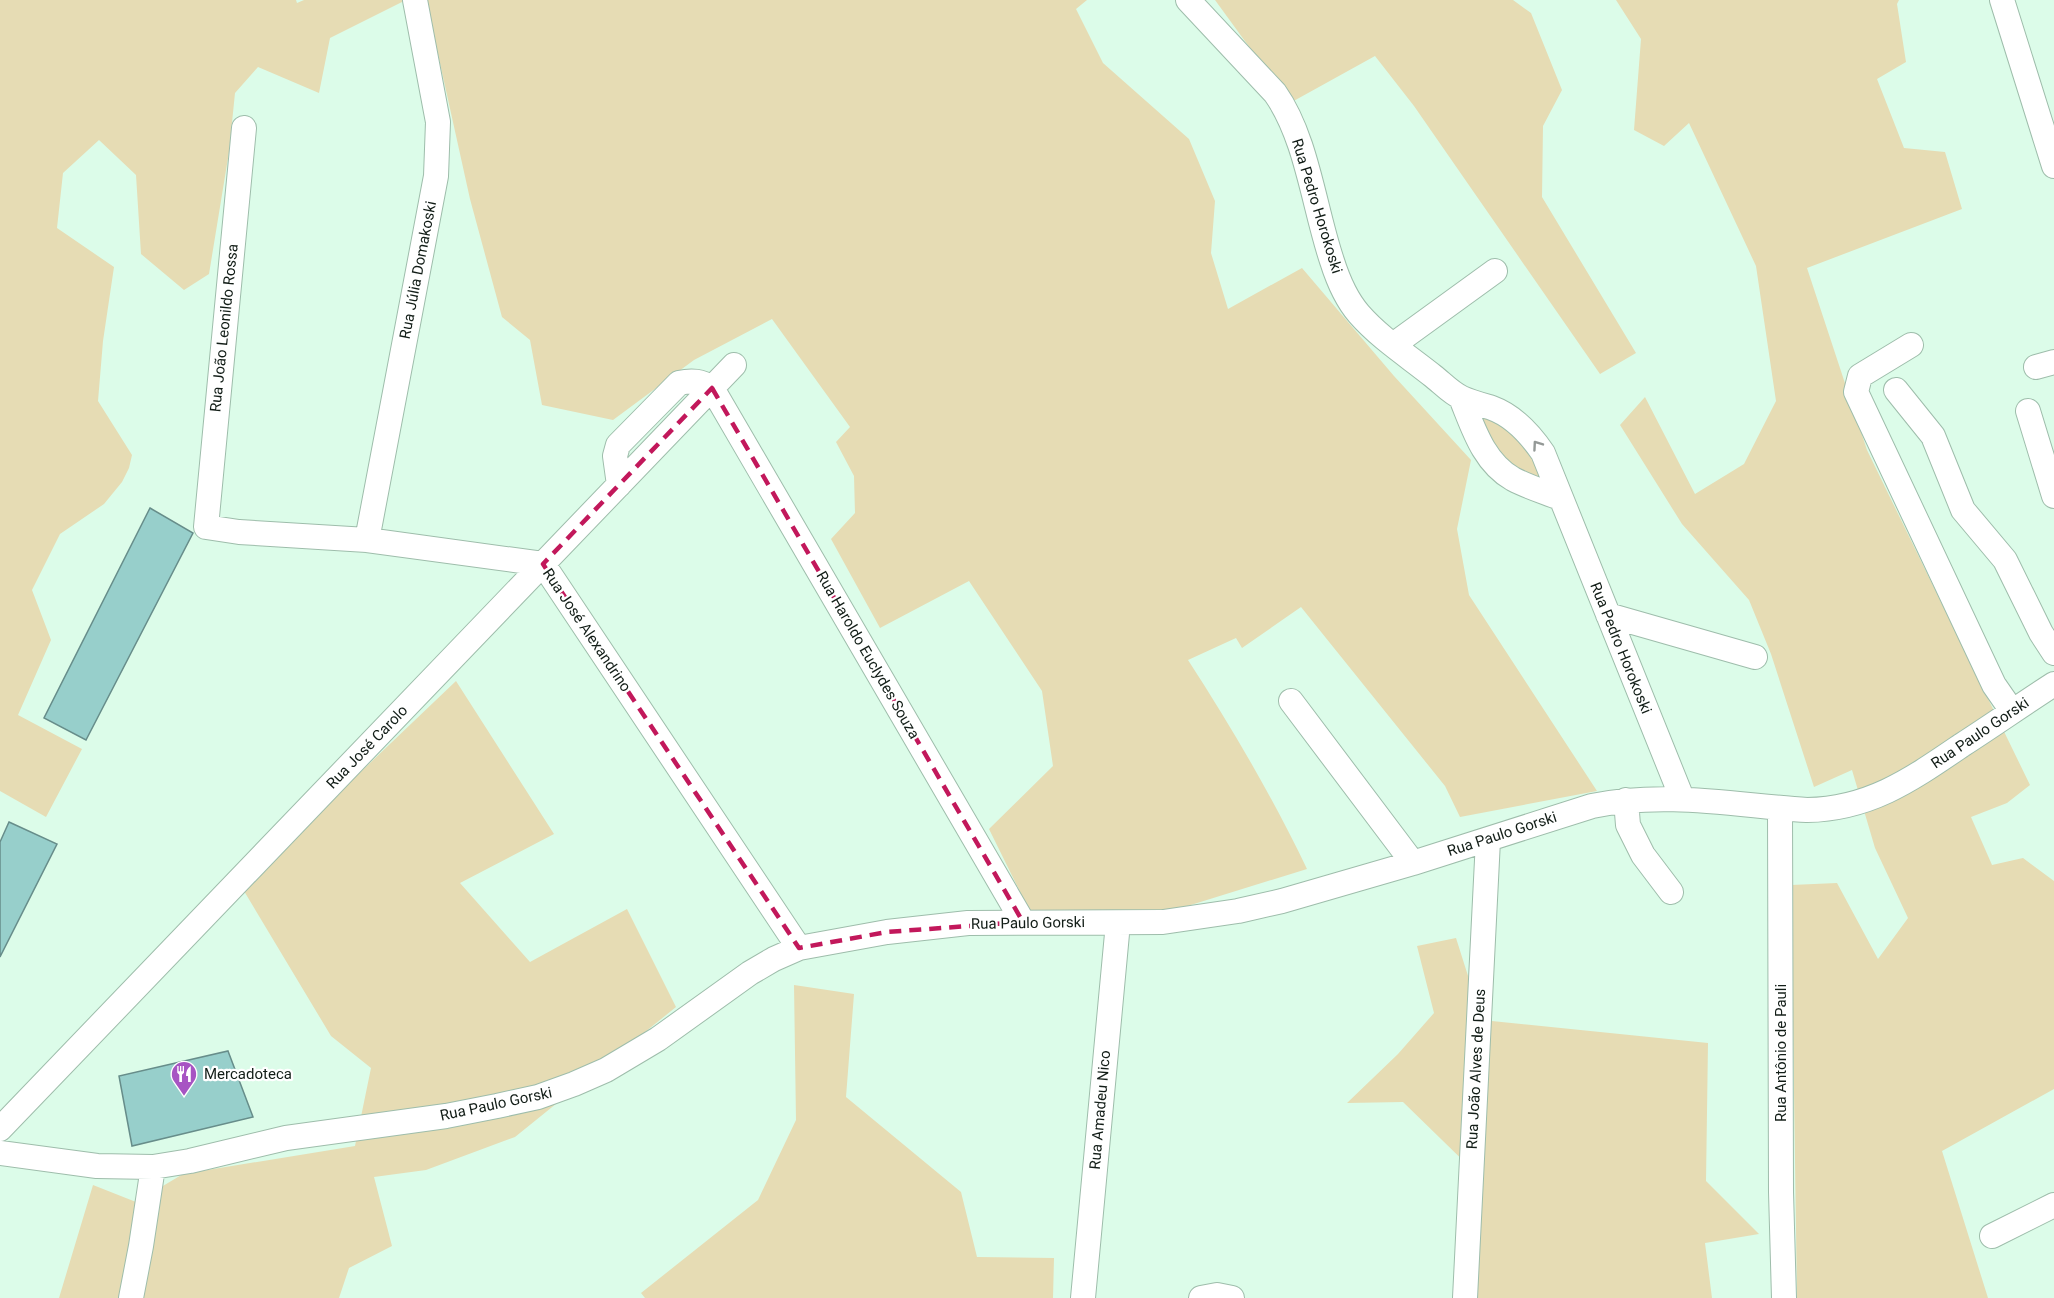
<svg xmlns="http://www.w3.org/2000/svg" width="2054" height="1298" viewBox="0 0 2054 1298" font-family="Roboto,sans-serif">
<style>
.green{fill:#e6dcb4}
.building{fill:#97cfcb;stroke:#678d8a;stroke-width:1.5}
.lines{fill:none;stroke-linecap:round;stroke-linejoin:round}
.minor-casing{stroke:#9ebdab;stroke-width:26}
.minor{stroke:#fff;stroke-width:24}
.oneway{stroke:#949997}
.marked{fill:none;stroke:#c2185b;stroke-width:4.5;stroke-dasharray:12 8;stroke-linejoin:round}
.labels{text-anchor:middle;stroke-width:4.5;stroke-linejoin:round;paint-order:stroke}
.street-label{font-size:15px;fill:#121d17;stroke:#fff}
.poi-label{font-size:15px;fill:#121d17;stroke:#fff;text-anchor:start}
</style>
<rect width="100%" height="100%" fill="#dcfce9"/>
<path class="green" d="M0 0H296L297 3 304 0H406L330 38 319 93 258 67 235 93 229 152 209 274 184 290 141 254 136 175 99 140 63 173 57 228 114 267 103 341 98 401 132 455 129 468 122 482 104 504 60 534 32 590 51 640 18 715 82 749 46 817 0 791Z
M426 0H1087L1076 9 1103 63 1189 139 1215 201 1211 253 1228 309 1302 268 1394 376 1471 460 1457 529 1469 595 1597 791 1460 817 1445 786 1301 607 1242 648 1236 638 1188 660C1232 728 1272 796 1307 869L1165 913 1030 912 989 829 1053 766 1042 691 969 581 880 628 831 539 855 513 854 476 836 442 850 427 772 319 694 360 613 420 542 405 530 340 502 317 470 199Z
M1215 0H1513L1531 13 1562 90 1543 126 1542 197 1636 353 1600 374 1414 106 1375 56 1290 103Z
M1616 0H1899L1897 4 1906 62 1877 79 1904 148 1945 152 1962 209 1807 268 1867 450 2030 785 2007 803 1971 817 1992 865 2023 858 2054 881V1089L1942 1151 1988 1298H1797L1791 885 1837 883 1878 959 1908 918 1875 848 1852 770 1814 787 1771 654 1749 600 1682 524 1620 425 1645 397 1695 494 1744 464 1776 401 1756 266 1689 123 1664 146 1634 130 1641 39Z
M1472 409 1525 439 1550 485 1501 461Z
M456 681 554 834 460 883 530 962 627 909 676 1007 515 1137 426 1170 374 1177 392 1246 349 1268 339 1298H59L93 1185 136 1202 183 1174 355 1146 371 1068 331 1036 241 886Z
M1456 938 1482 1020 1708 1043 1706 1181 1759 1234 1705 1243 1712 1298H1471L1480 1177 1403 1102 1347 1103 1398 1054 1434 1013 1417 946Z
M794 985 854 994 846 1097 961 1192 977 1257 1054 1258 1053 1298H645L641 1293 758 1200 796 1120Z"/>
<path class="building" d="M150 508 193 533 86 740 44 718Z
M9 822 57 844 0 957V842Z
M228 1051 253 1117 132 1146 119 1076Z"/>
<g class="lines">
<g class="minor-casing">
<path id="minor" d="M1188 0 1275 93C1307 138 1314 208 1332 261 1338 280 1346 299 1359 314 1380 338 1408 356 1433 376 1442 383 1451 393 1462 398 1471 402 1482 405 1492 408 1514 416 1530 434 1543 453L1682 798
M2002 0 2054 166
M244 128 206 527 239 532 367 540 543 564 799 948
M1393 345 1495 271
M1911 345 1860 376 1856 392 1994 685 2012 711
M2036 367 2054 362
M1896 390 1933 436 1963 510 2005 560 2041 633 2054 653
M1461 398C1473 427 1483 462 1513 479 1528 487 1545 492 1560 498
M2028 411 2054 496
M619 485 615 456 618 445 679 383C692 380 701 381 712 388L1023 922
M367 540 436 176 438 122 415 0
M1608 615 1755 657
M1291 701 1413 863
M1626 800 1628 825 1643 855 1671 892
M1780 808 1781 1192 1784 1298
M0 1129 734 365
M0 1153 97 1166 153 1167 190 1161 286 1138 446 1116 497 1106 538 1097 574 1084 606 1070 658 1039 750 973 774 959 799 948 887 932 968 923 1163 922 1238 911 1282 901 1413 863 1592 806C1665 791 1734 805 1807 810 1870 809 1912 779 1962 745 1993 725 2023 704 2054 684
M1992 1236 2054 1205
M131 1298 141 1246 153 1167
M1083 1298 1118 923
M1201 1298 1217 1295 1232 1298
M1465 1298 1488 840"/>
</g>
<use href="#minor" class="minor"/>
</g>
<defs><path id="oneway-chevron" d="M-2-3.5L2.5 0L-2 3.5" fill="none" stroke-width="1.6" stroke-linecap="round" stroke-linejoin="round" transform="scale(1.5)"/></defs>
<use class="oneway" href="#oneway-chevron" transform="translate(1537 445) rotate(-125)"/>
<path class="marked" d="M712 388 1023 922 887 932 799 948 543 564Z"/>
<defs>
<g id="restaurant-pin" transform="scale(1.35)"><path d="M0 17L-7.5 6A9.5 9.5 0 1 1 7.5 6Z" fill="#a754c3" stroke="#fff"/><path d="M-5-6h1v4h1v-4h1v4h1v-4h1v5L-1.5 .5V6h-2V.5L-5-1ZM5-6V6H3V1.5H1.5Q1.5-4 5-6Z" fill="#fff"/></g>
</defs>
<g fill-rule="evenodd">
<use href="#restaurant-pin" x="184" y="1074"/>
</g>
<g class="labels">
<g class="street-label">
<text transform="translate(1317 206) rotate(73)" y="5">Rua Pedro Horokoski</text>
<text transform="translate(418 270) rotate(-79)" y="5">Rua Júlia Domakoski</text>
<text transform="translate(224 328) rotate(-84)" y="5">Rua João Leonildo Rossa</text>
<text transform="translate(587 630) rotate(56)" y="5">Rua José Alexandrino</text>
<text transform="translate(1621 648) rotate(68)" y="5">Rua Pedro Horokoski</text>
<text transform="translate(868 655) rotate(60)" y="5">Rua Haroldo Euclydes Souza</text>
<text transform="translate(1980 733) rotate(-34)" y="5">Rua Paulo Gorski</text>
<text transform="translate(367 747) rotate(-46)" y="5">Rua José Carolo</text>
<text transform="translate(1502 834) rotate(-18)" y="5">Rua Paulo Gorski</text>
<text transform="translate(1028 923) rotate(-1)" y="5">Rua Paulo Gorski</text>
<text transform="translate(1781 1053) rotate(-90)" y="5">Rua Antônio de Pauli</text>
<text transform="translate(1476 1069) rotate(-87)" y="5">Rua João Alves de Deus</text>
<text transform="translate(496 1104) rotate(-12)" y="5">Rua Paulo Gorski</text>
<text transform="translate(1100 1110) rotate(-85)" y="5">Rua Amadeu Nico</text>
</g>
<g class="poi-label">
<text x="204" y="1079">Mercadoteca</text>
</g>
</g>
</svg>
